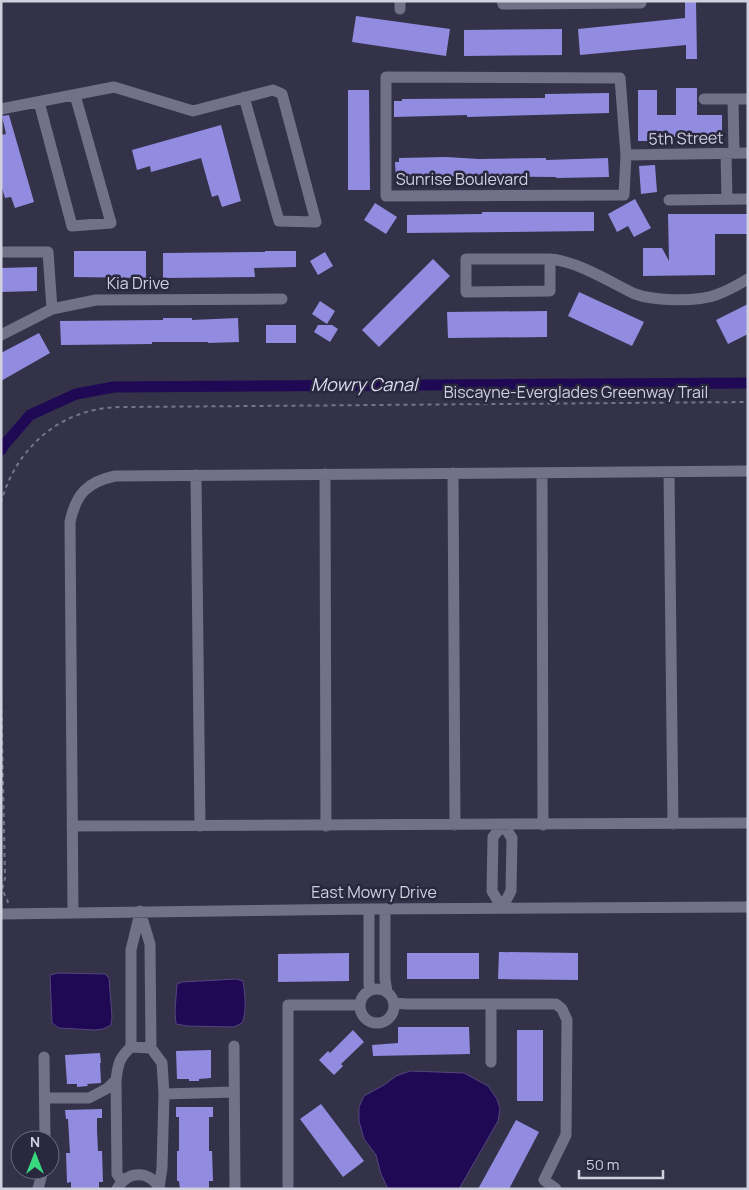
<svg xmlns="http://www.w3.org/2000/svg" width="749" height="1190" viewBox="0 0 749 1190" font-family="Manrope,sans-serif">
<style>
.water{fill:#1f0955;stroke:#54457e}
.lines{fill:none;stroke-linecap:round;stroke-linejoin:round}
.canal{stroke:#1f0955;stroke-width:11}
.building{fill:#928ce1}
.path{stroke:#767689;stroke-width:2;stroke-dasharray:4 4;stroke-linecap:butt}
.minor{stroke:#71718a;stroke-width:11}
.labels{text-anchor:middle;stroke-width:5;stroke-linejoin:round;paint-order:stroke}
.street-label{font-size:16px;fill:#d0d0df;stroke:#29283e}
.water-label{font-size:18px;font-style:italic;fill:#dbdbf1;stroke:#29283e}
</style>
<rect width="100%" height="100%" fill="#333249"/>
<path class="water" d="M58 973 105 974 109 978 112 1017 111 1025 103 1029 95 1030 59 1028 52 1023 50 975Z
M236 979 243 981C245 994 247 1012 242 1023L234 1027 187 1026 176 1024 175 1011 177 984 182 982Z
M410 1071 464 1073 488 1086 497 1099 500 1109 498 1121 459 1189H388L381 1174 376 1155 364 1139 359 1121V1107L364 1096 384 1085 396 1076Z"/>
<g class="lines">
<path class="canal" d="M1 450 5 444 30 415 76 394 114 387 748 383"/>
</g>
<path class="building" d="M685 1H696L697 59H686V45L580 55 578 29 685 18Z
M356 16 450 29 446 56 352 42Z
M562 29V55L464 56V30Z
M676 88H697V115H722V137H657V141H638V90H657V115H676Z
M348 90H369L370 190H348Z
M609 93V113L467 117V115L394 117V101H402V99L545 98V94Z
M9 115 34 202 15 208 11 197 5 198 1 185V135L6 134 2 116Z
M221 125 241 201 222 207 218 195 212 197 201 158 151 172 150 166 137 170 132 150Z
M446 157 479 159 546 158V160L608 158 609 177 556 178V177L446 176V177L396 179 395 162H399V158Z
M655 165 657 192 641 194 639 166Z
M635 199 651 228 634 237 628 226 617 232 608 214Z
M375 203 397 217 386 234 364 220Z
M482 212H594V231L407 233V215L482 214Z
M668 214H748V234H715V275L643 276V248H662L669 261Z
M74 251H146V278L74 277Z
M265 251H296V267L254 268 255 277 163 278V253L265 252Z
M325 252 333 266 318 275 310 261Z
M433 259 450 276 379 347 362 330Z
M37 267V291L1 292V268Z
M579 292 644 322 632 346 568 316Z
M320 301 335 311 327 324 312 314Z
M748 304V334L728 344 716 320Z
M547 311V337L448 338 447 312Z
M163 318H192V320L238 318 239 342 208 343V342H152V344L61 345 60 321 163 320Z
M266 325H296V343H266Z
M318 325H332L338 329 330 342 314 332Z
M39 333 50 353 1 381V353Z
M499 952 578 953V980L498 979Z
M349 953V981L278 982V954Z
M407 953H479V979H407Z
M398 1027H469L470 1054 373 1056 372 1045 398 1043Z
M353 1030 364 1042 341 1064 343 1066 334 1075 319 1060 328 1051 330 1053Z
M517 1030H543V1101H517Z
M211 1050V1078L199 1079V1081H189V1079H177L176 1051Z
M100 1053 101 1063H100L101 1083 87 1084 88 1086 77 1087V1084H67L65 1055Z
M321 1104 364 1161 343 1177 300 1119Z
M176 1107H213V1117H209V1151H212L213 1181H209V1189H180L179 1181H177V1151H179V1117H176Z
M102 1109V1118H97V1130L98 1151H102L103 1182H99V1189H71V1182L67 1183 66 1153H70L68 1119H66L65 1110Z
M516 1120 539 1132 509 1189H478Z"/>
<g class="lines">
<path class="path" d="M1 503C13 456 50 417 100 409 109 407 118 407 127 407L748 402
M1 685 5 878 2 890 7 899 8 903"/>
<path class="minor" d="M400 1V9
M502 1 503 4 641 3V1
M386 77 620 78 626 155 624 195 386 196Z
M704 99H748
M733 99 734 153
M39 102 72 226 111 223 75 95
M1 109 114 87 193 111 273 90 282 94 316 222 279 221 244 97
M726 154 727 199
M626 155 748 153
M669 200 748 199
M1 252H48L52 309
M550 259V291L466 292V259H550C577 261 610 282 635 294 654 301 697 302 716 295 727 291 738 285 748 279
M1 335 52 309 96 300 282 299
M669 472 673 824
M453 473 455 825
M542 473 543 825
M325 474 326 826
M196 475 200 826
M503 825 512 838 511 891 502 908 492 891 493 837Z
M72 826 748 823
M369 909V985L371 990
M385 909V979L387 992
M140 911 150 944 151 1048 162 1063 164 1094 162 1168 159 1188
M73 913 70 522C76 494 87 482 115 476L748 471
M1 914 369 909 748 907
M360 1006a17 17 0 1 1 34 0a17 17 0 1 1-34 0Z
M394 1003 406 1004H556L562 1009 567 1020 566 1135 544 1180 556 1189
M491 1004V1062
M234 1046 235 1189
M131 1047V950L140 913
M44 1057 45 1140
M164 1094 234 1092
M45 1098H89L108 1088 116 1080
M122 1181 117 1174 116 1080C118 1064 119 1058 131 1047L151 1048
M38 1189 43 1170
M117 1189C128 1170 149 1170 160 1189
M288 1189V1005H360"/>
</g>
<g class="labels">
<g class="street-label">
<text transform="translate(686 138) rotate(-1)" y="6">5th Street</text>
<text x="462" y="185">Sunrise Boulevard</text>
<text x="138" y="289">Kia Drive</text>
<text x="576" y="398">Biscayne-Everglades Greenway Trail</text>
<text x="374" y="898">East Mowry Drive</text>
</g>
<g class="water-label">
<text x="364" y="391">Mowry Canal</text>
</g>
</g>
<rect width="749" height="1190" fill="none" stroke="#d0d0df" stroke-width="5"/>
<g transform="translate(35 1155)"><circle r="24" fill="#29283e" stroke="#6c6b7e"/>
<path d="M0-4L9 19L0 12L-9 19Z" fill="#39d87f"/>
<text y="-8" font-size="14" font-weight="bold" text-anchor="middle" fill="#d0d0df">N</text>
</g>
<path d="M579 1170v8h84v-8" fill="none" stroke="#d0d0df" stroke-width="2.5"/>
<text x="586" y="1170" font-size="15" fill="#d0d0df" stroke="#29283e" stroke-width="4" paint-order="stroke">50 m</text>
</svg>
